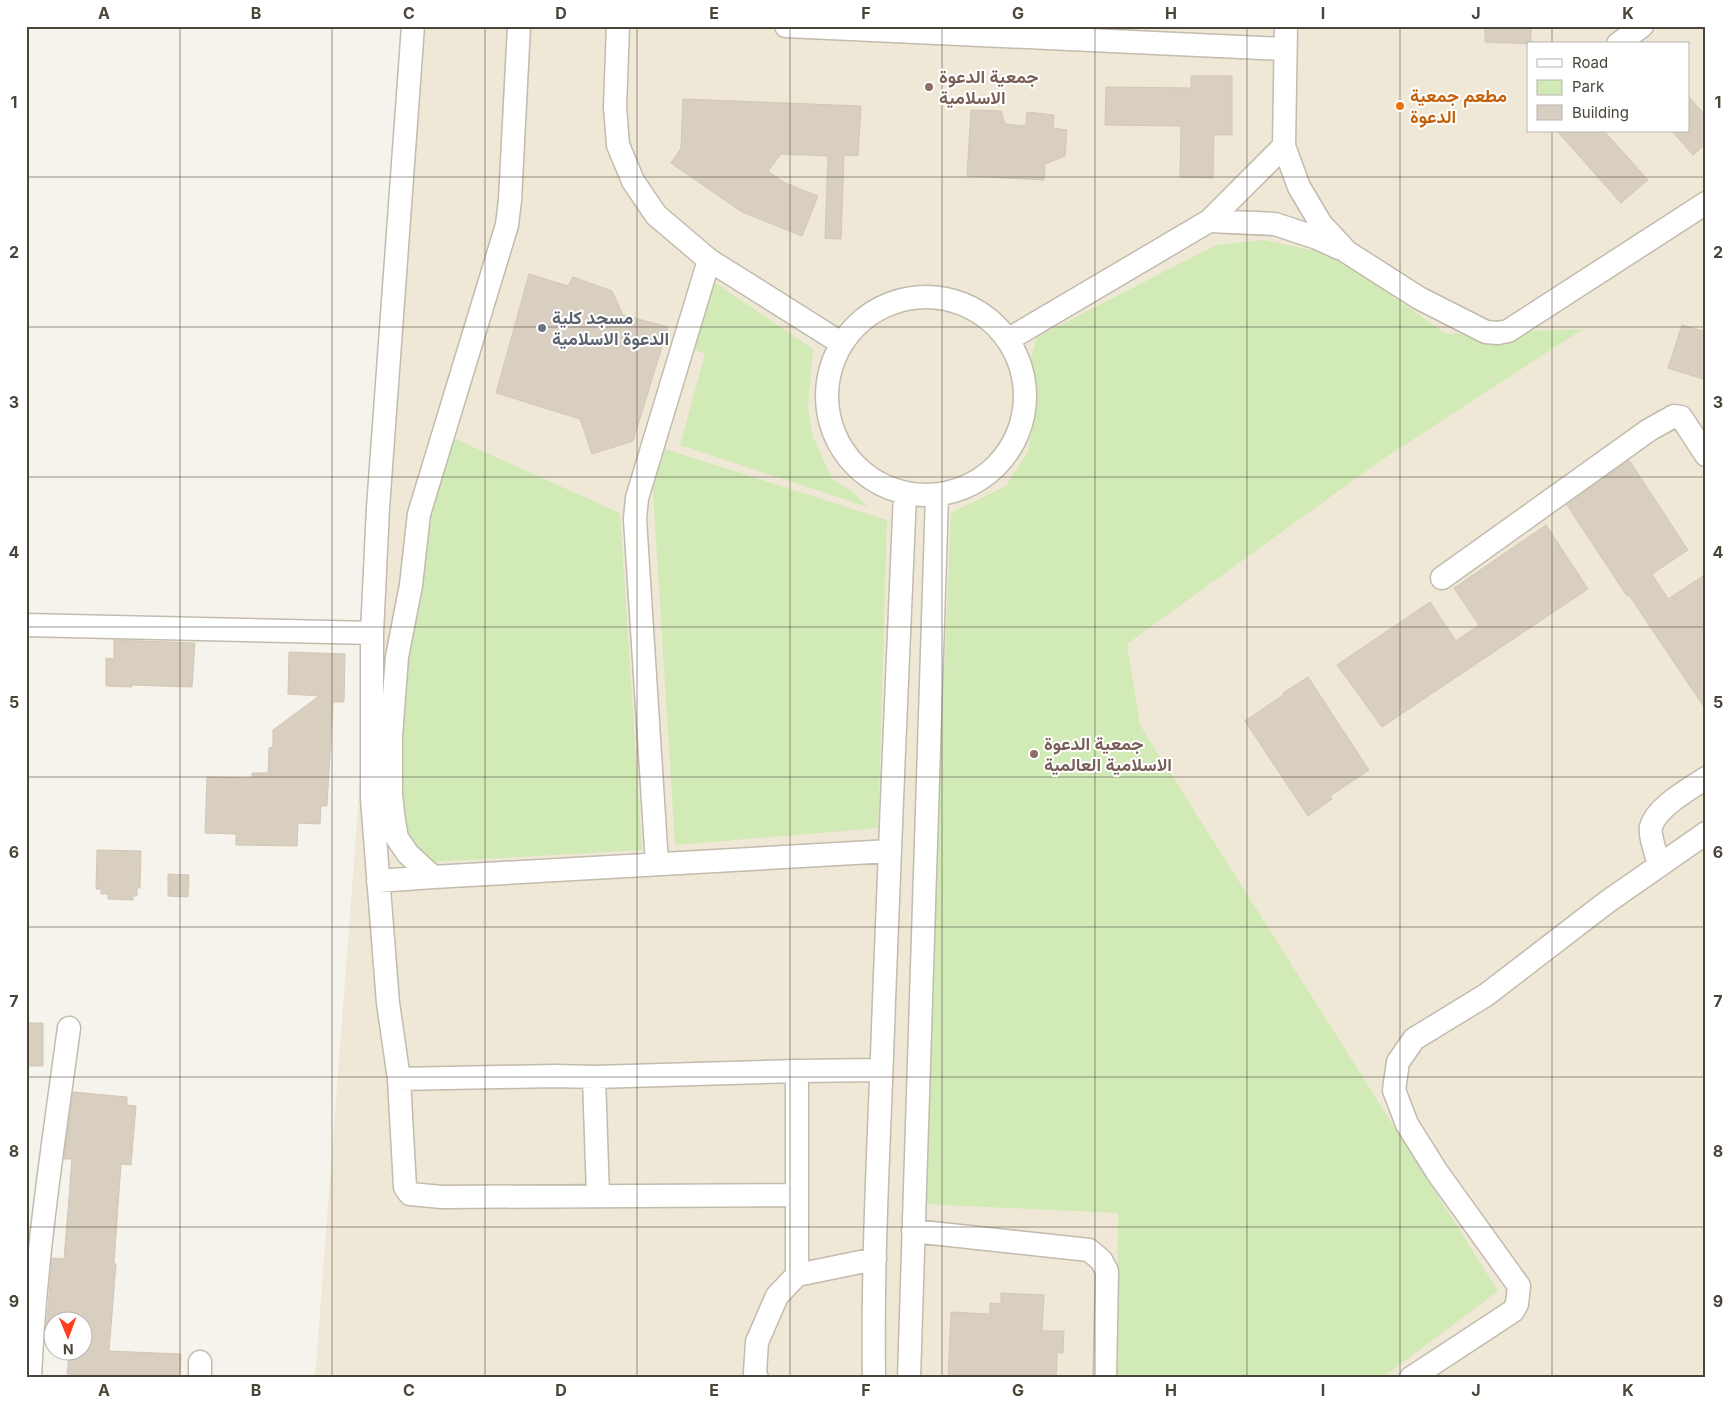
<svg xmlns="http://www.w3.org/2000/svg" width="1732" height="1404" viewBox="0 0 1732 1404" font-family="Inter,Vazirmatn,sans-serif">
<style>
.education{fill:#efe8d6;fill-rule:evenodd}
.green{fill:#d2eab5}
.building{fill:#d8cfc1;stroke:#d3c7b4}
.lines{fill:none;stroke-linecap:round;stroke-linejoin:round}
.minor-casing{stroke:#c2bbae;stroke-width:25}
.minor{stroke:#fff;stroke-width:22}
.grid{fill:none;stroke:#4b4439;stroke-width:1;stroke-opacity:0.55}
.education-dot{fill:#8d6e63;stroke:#fff;stroke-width:2}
.food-dot{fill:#e8710a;stroke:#fff;stroke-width:2}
.worship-dot{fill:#6b7280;stroke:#fff;stroke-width:2}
.labels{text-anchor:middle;stroke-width:4;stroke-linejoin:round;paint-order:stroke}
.education-label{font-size:18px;font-weight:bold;fill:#785e54;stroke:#fff;text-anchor:start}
.food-label{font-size:18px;font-weight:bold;fill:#c56008;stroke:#fff;text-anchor:start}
.worship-label{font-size:18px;font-weight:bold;fill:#5b616d;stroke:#fff;text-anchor:start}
.neatline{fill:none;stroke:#4b4439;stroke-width:2}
.grid-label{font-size:16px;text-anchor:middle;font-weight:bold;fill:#4b4439}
</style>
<rect width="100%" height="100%" fill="#f6f3ec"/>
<path class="education" d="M417 26H1706V1378H315ZM1528 44H1688V131H1528Z"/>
<path class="green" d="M1264 240 1334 255 1446 334 1583 329 1380 461 1127 644 1140 725 1498 1291 1382 1378H1117L1118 1213 922 1204 951 513 1006 486 1028 451 1034 420 1031 359 1037 337 1216 245Z
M711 280 813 349 808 407 813 437 832 479 852 491 868 507 680 445 705 354 689 347Z
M451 437 620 513 642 850 432 862 413 842 404 822 399 785 405 685 422 538Z
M665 449 887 520 878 828 675 845 652 476Z"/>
<path class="building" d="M1485 26H1531V44L1485 42Z
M1191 76H1232V135H1214L1213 178 1180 177 1181 126 1105 125 1106 87 1191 88Z
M1688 96 1706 116V144L1693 155 1672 131H1688Z
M683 99 861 106 858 156 844 155 841 239 825 238 828 156 781 154 768 171 785 183 818 196 802 236 742 212 671 163 681 148Z
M971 110 1001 111 1005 124 1026 126 1027 112 1054 115 1053 128 1067 130 1065 156 1045 164 1044 180 967 176Z
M1557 131H1604L1648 180 1621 203Z
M529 274 568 286 573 277 612 291 623 315 668 327 633 441 592 454 580 419 496 393Z
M1682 325 1706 332V380L1668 368Z
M1629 460 1688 550 1652 574 1668 599 1706 574V710L1629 595 1627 596 1567 505Z
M1546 525 1588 589 1382 727 1337 665 1430 602 1456 641 1479 625 1454 588Z
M114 640 195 643 192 687 132 685V687L106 686V658L114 659Z
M289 652 345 654 344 702H333L327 806H321L320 824 298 823 297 846 236 845V834L205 833 207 777 252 778V773H268L269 748 273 747V730L319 696 288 694Z
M1308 677 1369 770 1330 796 1332 799 1308 816 1245 721 1285 694 1283 693Z
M97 850 141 851 140 888H137V896H133V900L108 899V894H101V889H96Z
M168 874 189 875 188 897 168 896Z
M26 1023H43V1066H26Z
M73 1092 127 1097V1105L136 1106 131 1165 121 1164 114 1263 116 1264 109 1351 181 1354 180 1378H67L69 1352H82V1322H52V1334L46 1333 52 1258 64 1259 72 1159H64Z
M1001 1293 1044 1295 1042 1331H1064L1063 1353H1057L1056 1378H948L951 1312 990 1314V1303L1001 1304Z"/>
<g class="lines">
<g class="minor-casing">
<path id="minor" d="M413 26 378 508 372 633V799L388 1003 399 1079 555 1076 594 1077 797 1071 881 1070
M618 26 615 107 618 145 633 181 656 215 709 260
M786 26 1285 49
M1286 26 1284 146 1299 187 1321 224 1347 252 1419 298 1486 332 1498 333 1508 331 1706 203
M1618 44 1642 26
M1209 221 1275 224 1317 238 1339 248
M827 396a99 99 0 1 1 198 0a99 99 0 1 1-198 0Z
M1009 339 1209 221 1284 146
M1442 578 1649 430 1674 416 1681 417 1706 455
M26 625 372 633
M657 864 635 519 637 498 709 260 841 343
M1659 865C1657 856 1649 835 1651 827 1656 807 1690 789 1706 778
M433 877 408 854 397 838 394 821 391 795V736L397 657 411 585 419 514 507 225 510 200 519 26
M378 881 433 877 890 851
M594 1077 598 1196
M399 1079 405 1187 410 1194 442 1197 797 1195
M913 1231 1089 1250 1101 1260 1107 1271 1105 1378
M797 1275V1071
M30 1378C35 1260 53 1145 69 1028
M200 1378V1362
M757 1378 755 1373 757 1342 777 1296 797 1275 875 1259
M874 1378C872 1252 880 1126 884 1000 891 831 897 663 905 494
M909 1378 937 495
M1411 1378 1513 1311 1517 1304 1519 1286 1437 1172 1407 1124 1394 1090 1398 1062 1414 1039 1486 995 1607 902 1706 833"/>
</g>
<use href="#minor" class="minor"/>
</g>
<path class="grid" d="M180 26V1378M332 26V1378M485 26V1378M637 26V1378M790 26V1378M942 26V1378M1095 26V1378M1247 26V1378M1400 26V1378M1552 26V44M1552 131V1378M26 177H1706M26 327H1706M26 477H1706M26 627H1706M26 777H1706M26 927H1706M26 1077H1706M26 1227H1706"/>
<g class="education-dot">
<circle cx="929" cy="87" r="5"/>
<circle cx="1034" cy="754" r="5"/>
</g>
<circle class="food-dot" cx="1400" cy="106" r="5"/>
<circle class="worship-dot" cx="542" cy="328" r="5"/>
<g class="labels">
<g class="education-label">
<text x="939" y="83">جمعية الدعوة<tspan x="939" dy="21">الاسلامية</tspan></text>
<text x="1044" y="750">جمعية الدعوة<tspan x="1044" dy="21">الاسلامية العالمية</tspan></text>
</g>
<g class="food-label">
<text x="1410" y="102">مطعم جمعية<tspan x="1410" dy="21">الدعوة</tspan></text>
</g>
<g class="worship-label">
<text x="552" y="324">مسجد كلية<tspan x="552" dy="21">الدعوة الاسلامية</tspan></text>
</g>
</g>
<rect width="1732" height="1404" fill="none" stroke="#ffffff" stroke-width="55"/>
<rect x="1527" y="42" width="162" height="90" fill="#ffffff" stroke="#b7b4b0"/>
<rect x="1537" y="59" width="25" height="8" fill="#ffffff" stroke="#b7b4b0"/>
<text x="1572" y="68" font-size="15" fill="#4b4439">Road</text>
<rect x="1537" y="80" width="25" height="15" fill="#d2eab5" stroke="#b7b4b0"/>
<text x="1572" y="92" font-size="15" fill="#4b4439">Park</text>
<rect x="1537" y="105" width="25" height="15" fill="#d8cfc1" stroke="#b7b4b0"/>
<text x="1572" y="118" font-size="15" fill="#4b4439">Building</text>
<g transform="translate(68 1336) rotate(179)"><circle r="24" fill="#ffffff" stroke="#b7b4b0"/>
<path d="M0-4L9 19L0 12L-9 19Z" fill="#fc3f1d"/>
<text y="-8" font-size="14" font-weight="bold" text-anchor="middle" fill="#4b4439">N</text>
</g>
<rect x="28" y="28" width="1676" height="1348" class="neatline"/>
<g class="grid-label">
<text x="104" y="19">A</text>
<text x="256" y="19">B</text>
<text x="409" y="19">C</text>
<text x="561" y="19">D</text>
<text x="714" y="19">E</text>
<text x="866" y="19">F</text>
<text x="1018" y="19">G</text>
<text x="1171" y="19">H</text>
<text x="1323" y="19">I</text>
<text x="1476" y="19">J</text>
<text x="1628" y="19">K</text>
<text x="14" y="108">1</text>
<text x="1718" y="108">1</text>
<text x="14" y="258">2</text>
<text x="1718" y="258">2</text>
<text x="14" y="408">3</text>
<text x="1718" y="408">3</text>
<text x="14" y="558">4</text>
<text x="1718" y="558">4</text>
<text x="14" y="708">5</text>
<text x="1718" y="708">5</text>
<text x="14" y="858">6</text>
<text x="1718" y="858">6</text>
<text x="14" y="1007">7</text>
<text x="1718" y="1007">7</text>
<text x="14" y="1157">8</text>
<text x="1718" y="1157">8</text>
<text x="14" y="1307">9</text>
<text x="1718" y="1307">9</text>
<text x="104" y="1396">A</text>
<text x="256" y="1396">B</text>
<text x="409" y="1396">C</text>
<text x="561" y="1396">D</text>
<text x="714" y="1396">E</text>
<text x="866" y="1396">F</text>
<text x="1018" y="1396">G</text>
<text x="1171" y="1396">H</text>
<text x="1323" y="1396">I</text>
<text x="1476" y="1396">J</text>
<text x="1628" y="1396">K</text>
</g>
</svg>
